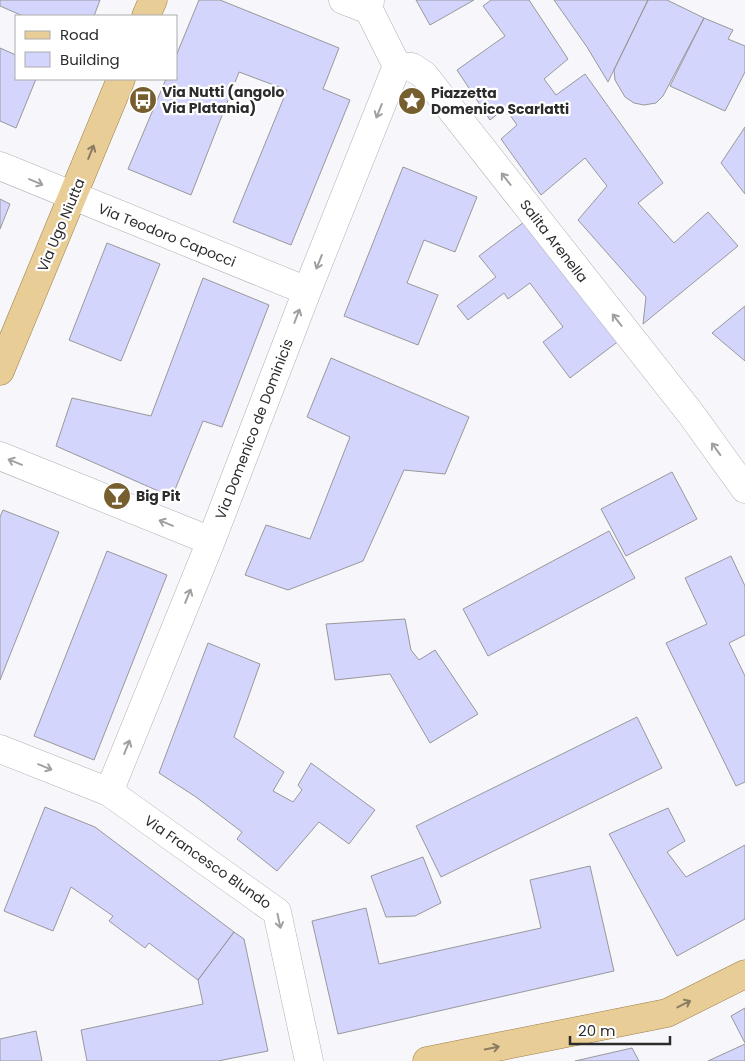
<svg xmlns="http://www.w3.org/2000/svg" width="745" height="1061" viewBox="0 0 745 1061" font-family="Poppins,sans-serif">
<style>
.building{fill:#d4d5fc;stroke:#98989b}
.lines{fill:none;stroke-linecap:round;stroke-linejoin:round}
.minor-casing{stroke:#b1b1b5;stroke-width:29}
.major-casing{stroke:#9d7f44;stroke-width:29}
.minor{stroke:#fff;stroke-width:28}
.major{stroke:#e9cd96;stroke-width:28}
.oneway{stroke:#a0a0a0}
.oneway2{stroke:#8a7c62}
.labels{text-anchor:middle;stroke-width:4.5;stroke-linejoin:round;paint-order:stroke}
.poi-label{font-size:14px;font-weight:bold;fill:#2c2c2d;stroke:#fff;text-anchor:start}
.street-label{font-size:14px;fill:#2c2c2d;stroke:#fff}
</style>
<rect width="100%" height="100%" fill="#f7f7fb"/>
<path class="building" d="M0 0H100L94 16H23L0 6Z
M199 0H220L339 48 323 89 350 100 291 245 233 222 287 90 239 72 191 195 128 169 166 79H176V56Z
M416 0H474L430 25Z
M491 0H529L568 59 544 79 556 95 585 74 663 183 638 203 674 243 708 212 738 246 643 324 646 297 578 220 607 186 585 158 541 195 501 139 517 125 505 108 490 120 457 70 505 36 483 6Z
M554 0H648L608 82 587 47Z
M648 0H667L704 18 663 96 656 103 644 105 634 103 625 97 615 80 614 70Z
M704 18 733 30 728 39 745 46V72L725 111 670 86Z
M0 48 16 55V79H36L16 128 0 121Z
M745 127V194L721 163Z
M403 167 477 197 455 252 424 240 407 283 438 295 418 345 344 316Z
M0 199 10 204 0 229Z
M528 219 620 340 570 378 543 342 563 327 530 283 508 299 504 293 468 320 457 306 496 277 479 256Z
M107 243 160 264 121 361 69 340Z
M203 278 269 305 222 427 203 421 172 497 56 446 72 398 151 416Z
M745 306V361L712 333Z
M331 358 469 417 445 474 404 470 363 561 288 590 245 575 266 525 310 539 350 437 307 417Z
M672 472 697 519 626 556 601 509Z
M3 510 59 532 0 680V517Z
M609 531 635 578 488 656 463 609Z
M107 551 167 575 94 760 34 736Z
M731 556 745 586V635L729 643 745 676V782L736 786 666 643 707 624 685 578Z
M405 619 411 650 419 660 435 650 478 714 430 743 390 674 335 680 326 624Z
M208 643 260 664 234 737 284 772 273 791 293 802 302 790 298 785 311 763 375 810 349 844 319 822 277 871 237 839 242 832 196 797 159 773Z
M637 717 662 768 441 877 416 826Z
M45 807 95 827 234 932 198 980 149 943 145 948 109 921 113 916 71 887 53 931 4 911Z
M668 808 685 841 667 852 686 877 745 845V919L677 956 609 834Z
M423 857 441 903 415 916 386 917 371 876Z
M590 866 614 971 338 1034 312 921 366 908 379 964 541 928 530 880Z
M234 932 244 939 268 1051 218 1061H87L81 1030 203 1004 198 980Z
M745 1008V1043L731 1016Z
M36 1031 42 1061H0V1039Z
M745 1044V1061H708Z
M632 1048 639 1061H575Z"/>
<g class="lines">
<g class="minor-casing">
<path id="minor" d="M343 0 369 10
M370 0 369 10 397 66
M397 66 412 67 424 75 691 414 745 489
M0 166 307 291
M0 456 211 541
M0 749 109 792 277 912 309 1061
M109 792 211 541 307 291 397 66"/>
</g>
<g class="major-casing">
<path id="major" d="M146 16 153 0
M0 371 121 79
M427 1061 667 1013 745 974"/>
</g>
<use href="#minor" class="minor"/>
<use href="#major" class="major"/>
</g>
<defs><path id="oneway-shaft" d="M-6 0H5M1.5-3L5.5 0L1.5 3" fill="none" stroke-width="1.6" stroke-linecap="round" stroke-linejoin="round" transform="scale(1.25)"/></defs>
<g class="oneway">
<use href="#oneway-shaft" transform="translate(379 111) rotate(112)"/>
<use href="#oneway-shaft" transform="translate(506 179) rotate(-128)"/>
<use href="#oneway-shaft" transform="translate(36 182) rotate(23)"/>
<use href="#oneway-shaft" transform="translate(319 262) rotate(112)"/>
<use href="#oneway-shaft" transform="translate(297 316) rotate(-69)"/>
<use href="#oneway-shaft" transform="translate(617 320) rotate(-128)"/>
<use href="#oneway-shaft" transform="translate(716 449) rotate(-126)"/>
<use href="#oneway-shaft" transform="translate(15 462) rotate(-158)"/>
<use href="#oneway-shaft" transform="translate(166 523) rotate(-158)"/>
<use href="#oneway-shaft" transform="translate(188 596) rotate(-68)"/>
<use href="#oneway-shaft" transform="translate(127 747) rotate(-68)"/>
<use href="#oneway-shaft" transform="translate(45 767) rotate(22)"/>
<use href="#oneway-shaft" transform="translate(279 921) rotate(78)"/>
</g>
<g class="oneway2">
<use href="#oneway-shaft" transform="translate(91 152) rotate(-68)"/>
<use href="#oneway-shaft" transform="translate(684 1004) rotate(-27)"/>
<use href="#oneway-shaft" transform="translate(492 1048) rotate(-11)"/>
</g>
<defs>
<g id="bus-disc" transform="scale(1.4375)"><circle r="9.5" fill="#775e2f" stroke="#fff"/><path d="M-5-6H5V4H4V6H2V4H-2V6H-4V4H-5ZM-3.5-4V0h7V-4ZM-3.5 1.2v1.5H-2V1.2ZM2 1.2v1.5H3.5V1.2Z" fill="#fff"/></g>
<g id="sight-disc" transform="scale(1.4375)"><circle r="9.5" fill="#775e2f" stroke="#fff"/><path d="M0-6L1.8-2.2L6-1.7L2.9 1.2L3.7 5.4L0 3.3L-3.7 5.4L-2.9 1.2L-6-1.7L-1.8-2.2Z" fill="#fff"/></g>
<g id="bar-disc" transform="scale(1.4375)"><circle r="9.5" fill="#775e2f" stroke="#fff"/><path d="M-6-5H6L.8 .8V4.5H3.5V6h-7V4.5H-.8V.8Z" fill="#fff"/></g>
</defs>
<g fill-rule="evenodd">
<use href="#bus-disc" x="143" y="100"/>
<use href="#sight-disc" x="412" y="101"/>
<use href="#bar-disc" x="117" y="496"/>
</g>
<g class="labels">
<g class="poi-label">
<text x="162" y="97">Via Nutti (angolo<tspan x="162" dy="16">Via Platania)</tspan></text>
<text x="431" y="98">Piazzetta<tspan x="431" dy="16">Domenico Scarlatti</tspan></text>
<text x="136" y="501">Big Pit</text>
</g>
<g class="street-label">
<text transform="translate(61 225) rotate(-67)" y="5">Via Ugo Niutta</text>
<text transform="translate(167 235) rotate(22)" y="5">Via Teodoro Capocci</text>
<text transform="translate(554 241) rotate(52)" y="5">Salita Arenella</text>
<text transform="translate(254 429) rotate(-69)" y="5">Via Domenico de Dominicis</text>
<text transform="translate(208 862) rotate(35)" y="5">Via Francesco Blundo</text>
</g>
</g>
<rect x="15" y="15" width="162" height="65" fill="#ffffff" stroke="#ababab"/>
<rect x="25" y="31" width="25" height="8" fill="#e9cd96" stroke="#ababab"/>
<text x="60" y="40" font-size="15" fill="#2c2c2d">Road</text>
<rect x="25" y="52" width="25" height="15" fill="#d4d5fc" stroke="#ababab"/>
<text x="60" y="65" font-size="15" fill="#2c2c2d">Building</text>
<path d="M570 1036v8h100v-8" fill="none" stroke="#2c2c2d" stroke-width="2.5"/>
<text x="578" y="1036" font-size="15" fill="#2c2c2d" stroke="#ffffff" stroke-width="4" paint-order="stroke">20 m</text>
</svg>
